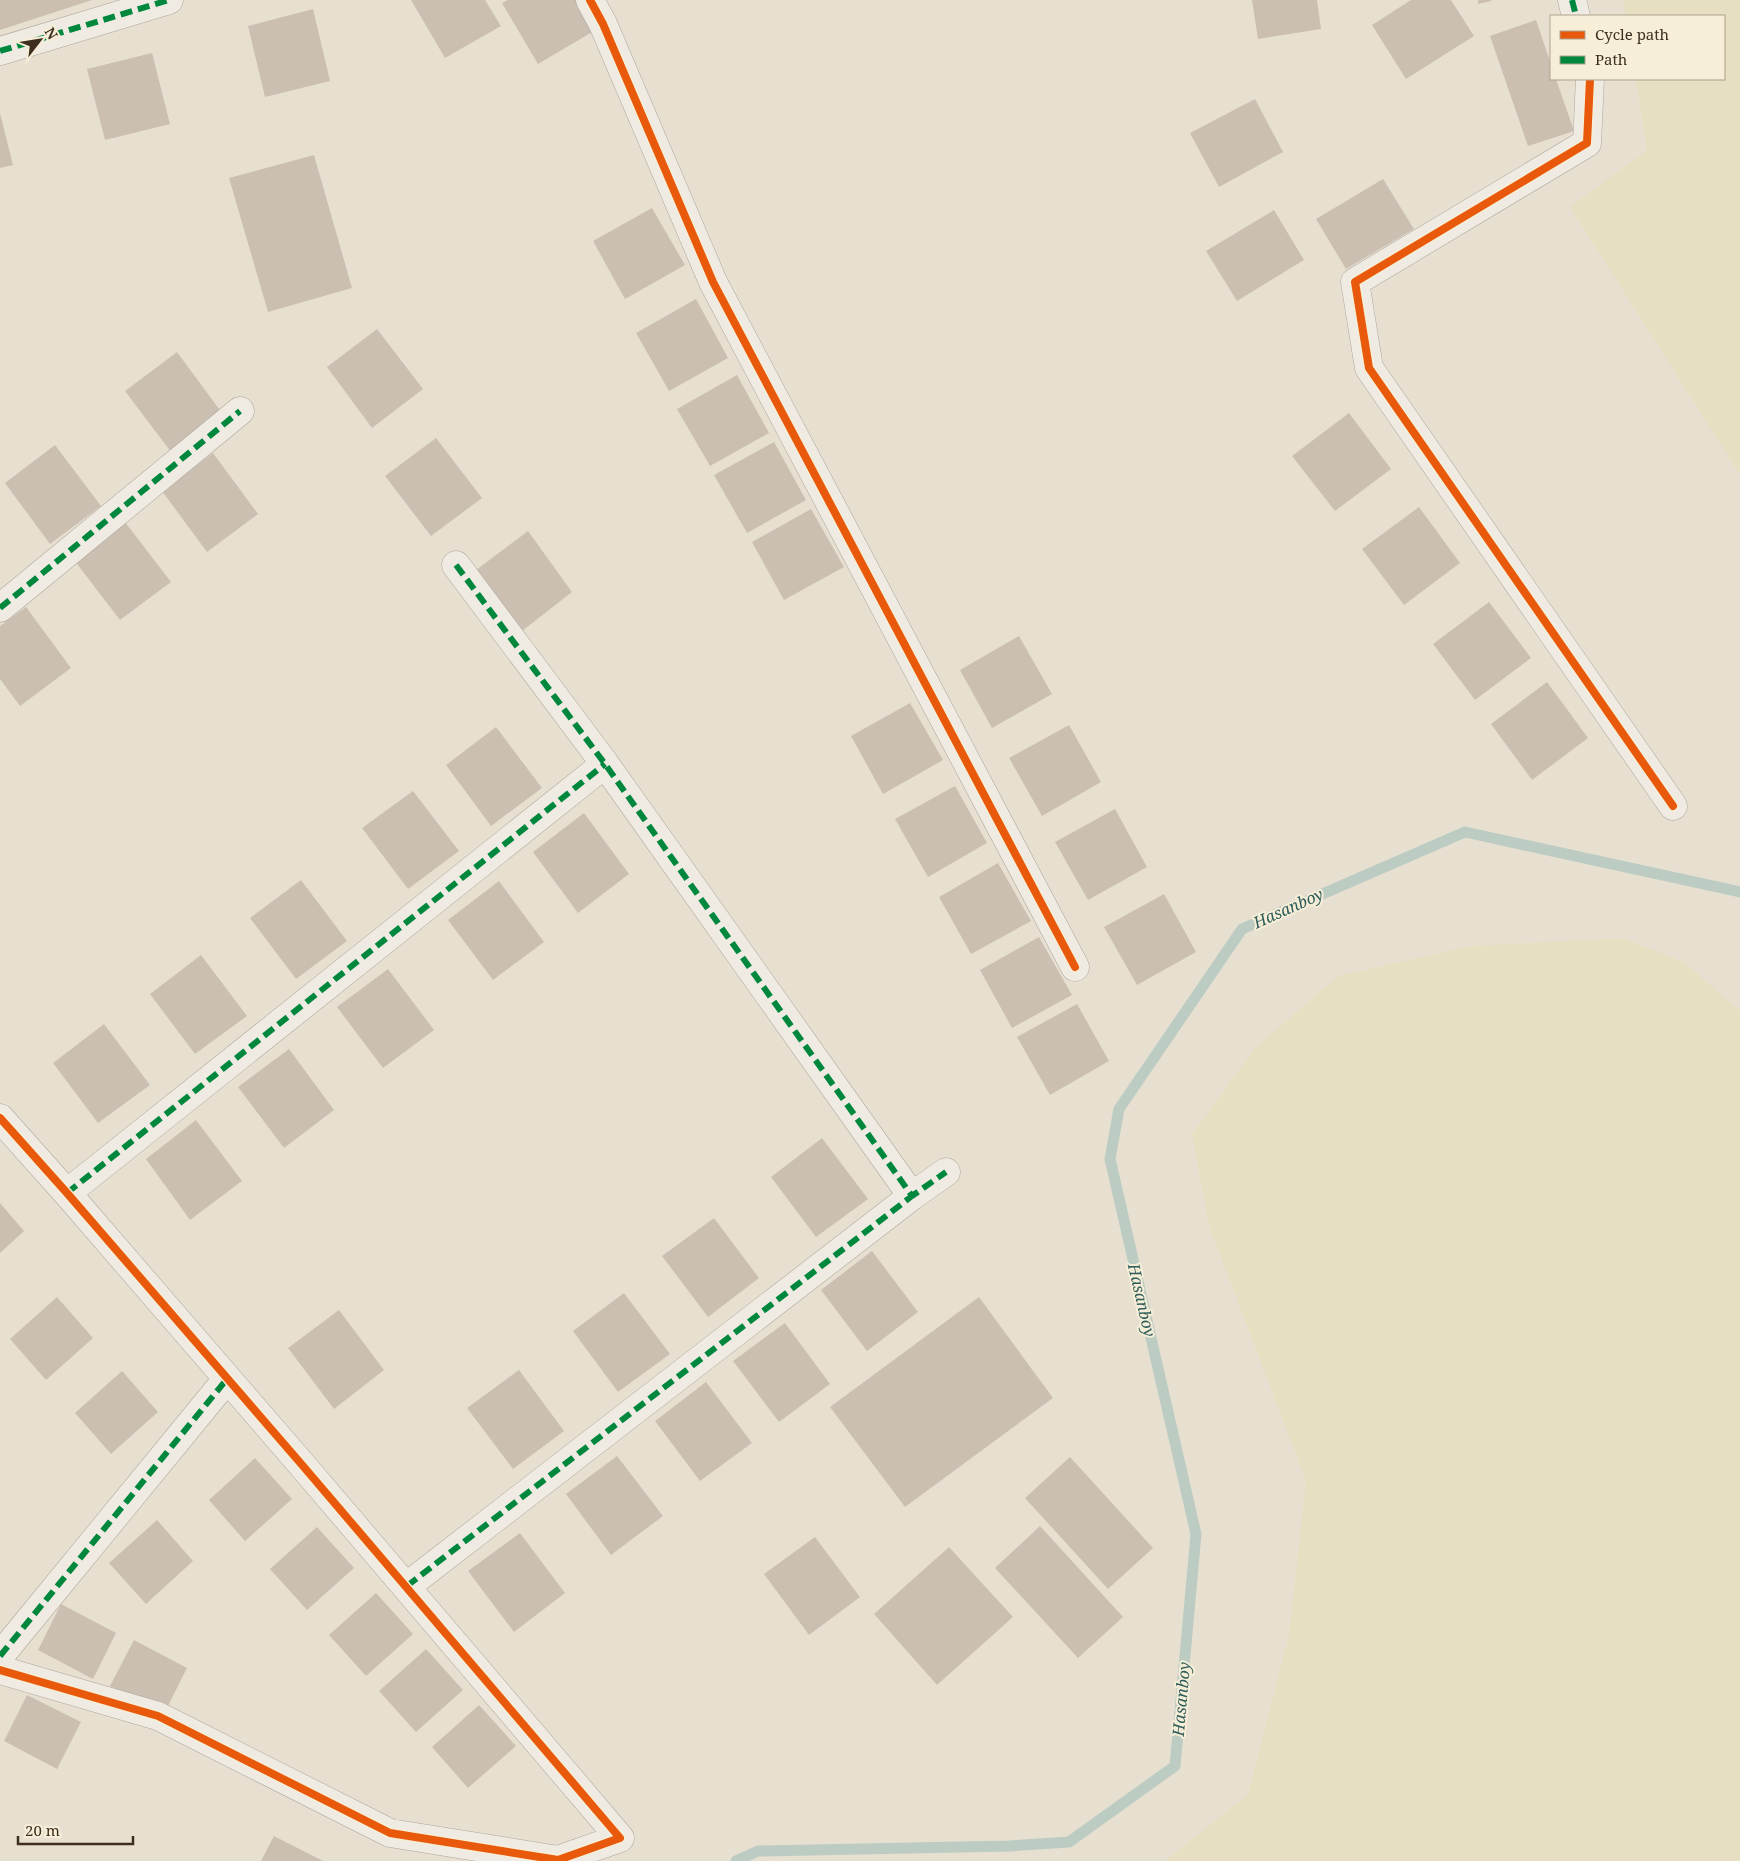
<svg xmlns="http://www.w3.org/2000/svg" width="1740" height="1861" viewBox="0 0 1740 1861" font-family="'Noto Serif',serif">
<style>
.farmland{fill:#e6dfc2}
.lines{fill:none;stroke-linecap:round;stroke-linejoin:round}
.stream{stroke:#bcccc2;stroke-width:11}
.building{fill:#cbbfb2}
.street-casing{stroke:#ada599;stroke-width:29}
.street{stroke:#efebe3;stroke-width:28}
.quiet{stroke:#00873e;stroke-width:6;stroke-dasharray:12 6;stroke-linecap:butt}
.cycleway-casing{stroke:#f7eed8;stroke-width:11}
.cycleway{stroke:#e8590c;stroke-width:8}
.labels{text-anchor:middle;stroke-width:4;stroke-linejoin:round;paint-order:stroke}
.water-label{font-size:16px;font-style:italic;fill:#2f5d5a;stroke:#f7eed8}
</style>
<rect width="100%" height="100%" fill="#e7e0d1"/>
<path class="farmland" d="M1623 0H1740V475L1570 207 1647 150 1636 79H1724V16H1626Z
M1623 938 1684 962 1740 1011V1861H1165L1248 1794 1289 1635 1306 1481 1209 1226 1192 1134 1256 1047 1338 976 1471 946Z"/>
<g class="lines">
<path class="stream" d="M736 1861 758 1851 1009 1846 1069 1842 1175 1766 1196 1534 1110 1159 1119 1109 1242 929 1465 832 1740 892"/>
</g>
<path class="building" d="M0 0H92L0 30Z
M411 0H485L501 26 445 58Z
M508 0H576L594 31 538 64 502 3Z
M1252 0H1317L1321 29 1258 39Z
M1411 0H1451L1474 36 1406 79 1372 25Z
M1478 0H1491V1L1478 4Z
M313 9 330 81 265 97 248 26Z
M1536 20 1551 64V79H1556L1574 131 1528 146 1490 36Z
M152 53 170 124 105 140 87 69Z
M1255 99 1283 152 1219 187 1190 133Z
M0 113 13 165 0 168Z
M314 155 352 288 268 312 229 178Z
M1383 179 1414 229 1346 269 1316 219Z
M652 208 685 265 625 299 593 241Z
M1274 210 1304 260 1237 301 1206 251Z
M696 299 728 358 669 391 636 333Z
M377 329 423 389 372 428 327 367Z
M177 352 222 413 171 452 125 391Z
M737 375 769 433 710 466 677 409Z
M1349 413 1391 469 1335 511 1292 456Z
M436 438 482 498 431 536 385 476Z
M774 442 806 500 747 533 714 475Z
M55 445 101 506 50 544 5 483Z
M213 453 258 514 207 552 162 491Z
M1419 507 1460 563 1404 605 1362 549Z
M811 509 844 567 784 600 752 542Z
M125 522 171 582 120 620 74 560Z
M528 531 572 592 522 631 476 570Z
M1489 602 1531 658 1475 700 1433 644Z
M26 607 71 668 20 706 0 679V626Z
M1019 636 1052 694 992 728 960 670Z
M1547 682 1588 738 1532 780 1491 724Z
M910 703 943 760 883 794 851 736Z
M1069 725 1101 782 1042 816 1009 758Z
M496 727 542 788 491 826 446 765Z
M955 786 987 843 928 877 895 819Z
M413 791 459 851 408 889 362 828Z
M1115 809 1147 867 1088 900 1055 842Z
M584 813 629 874 578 913 533 852Z
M998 863 1031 921 971 954 939 897Z
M301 880 347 941 296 979 250 918Z
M499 881 544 942 493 980 448 920Z
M1164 894 1196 952 1137 985 1104 927Z
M1039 937 1072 995 1012 1028 980 970Z
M201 955 247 1016 195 1054 150 994Z
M388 969 434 1030 383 1068 337 1007Z
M1077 1004 1109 1061 1050 1095 1017 1037Z
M104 1024 150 1085 98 1123 53 1063Z
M289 1049 334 1110 284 1148 238 1087Z
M196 1120 242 1181 190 1220 146 1159Z
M822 1138 868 1199 816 1237 771 1177Z
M0 1203 24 1231 0 1253Z
M714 1218 759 1278 708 1317 662 1256Z
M872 1251 918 1312 867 1351 821 1290Z
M624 1293 670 1354 618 1392 573 1331Z
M57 1297 93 1338 46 1380 10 1339Z
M979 1297 1053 1398 905 1507 830 1407Z
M339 1310 384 1370 334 1409 288 1348Z
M785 1323 830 1384 779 1422 733 1361Z
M519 1370 564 1431 513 1469 467 1408Z
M122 1371 158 1412 111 1454 75 1413Z
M706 1382 752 1443 700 1481 655 1421Z
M617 1456 663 1516 611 1555 566 1494Z
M1070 1457 1153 1548 1108 1589 1025 1498Z
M255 1458 292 1499 245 1541 209 1500Z
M157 1520 193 1561 146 1604 109 1563Z
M1040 1526 1123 1617 1078 1658 995 1568Z
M317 1527 354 1568 307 1610 270 1569Z
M520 1533 565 1593 514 1632 468 1571Z
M815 1537 860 1597 809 1635 764 1574Z
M949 1547 1013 1617 937 1685 874 1614Z
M376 1593 413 1634 366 1676 329 1635Z
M61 1604 116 1633 93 1679 38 1650Z
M134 1640 187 1668 164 1714 110 1686Z
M426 1649 463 1690 416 1732 379 1691Z
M27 1695 81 1722 57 1769 4 1741Z
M479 1705 516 1746 468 1788 432 1747Z
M274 1836 323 1861H261Z"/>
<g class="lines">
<g class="street-casing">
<path id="street" d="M590 0 603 24 713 282 1075 967
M1572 0 1576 16
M0 51 169 0
M1590 79 1587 143 1355 282 1369 368 1673 806
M456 565 605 764 912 1196 946 1172
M0 608 240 411
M0 1118 67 1193 303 1466 620 1838 558 1860 390 1833 158 1716 0 1670
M67 1193 605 764
M407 1586 912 1196
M0 1656 227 1379"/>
</g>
<use href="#street" class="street"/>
<path class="quiet" d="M1572 0 1576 16
M0 51 169 0
M456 565 605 764 912 1196 946 1172
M0 608 240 411
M67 1193 605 764
M407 1586 912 1196
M0 1656 227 1379"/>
<g class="cycleway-casing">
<path id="cycleway" d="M590 0 603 24 713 282 1075 967
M1590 79 1587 143 1355 282 1369 368 1673 806
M0 1118 67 1193 303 1466 620 1838 558 1860 390 1833 158 1716 0 1670"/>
</g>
<use href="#cycleway" class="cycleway"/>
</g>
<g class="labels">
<g class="water-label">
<text transform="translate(1288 908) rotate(-24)" y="6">Hasanboy</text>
<text transform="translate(1142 1300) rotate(77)" y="6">Hasanboy</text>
<text transform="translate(1181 1699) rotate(-85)" y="6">Hasanboy</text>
</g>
</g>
<rect x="1550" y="15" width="175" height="65" fill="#f7eed8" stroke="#ada18e"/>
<rect x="1560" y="31" width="25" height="8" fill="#e8590c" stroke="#ada18e"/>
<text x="1595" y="40" font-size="15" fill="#3d2e20">Cycle path</text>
<rect x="1560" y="56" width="25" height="8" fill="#00873e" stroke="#ada18e"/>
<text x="1595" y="65" font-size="15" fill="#3d2e20">Path</text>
<g transform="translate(40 40) rotate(59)" stroke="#f7eed8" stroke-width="4" paint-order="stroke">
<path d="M0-4L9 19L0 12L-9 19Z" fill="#3d2e20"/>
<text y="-8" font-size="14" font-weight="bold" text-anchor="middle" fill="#3d2e20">N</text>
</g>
<path d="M18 1836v8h115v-8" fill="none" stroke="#3d2e20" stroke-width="2.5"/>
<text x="25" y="1836" font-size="15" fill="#3d2e20" stroke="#f7eed8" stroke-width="4" paint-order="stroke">20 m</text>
</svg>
